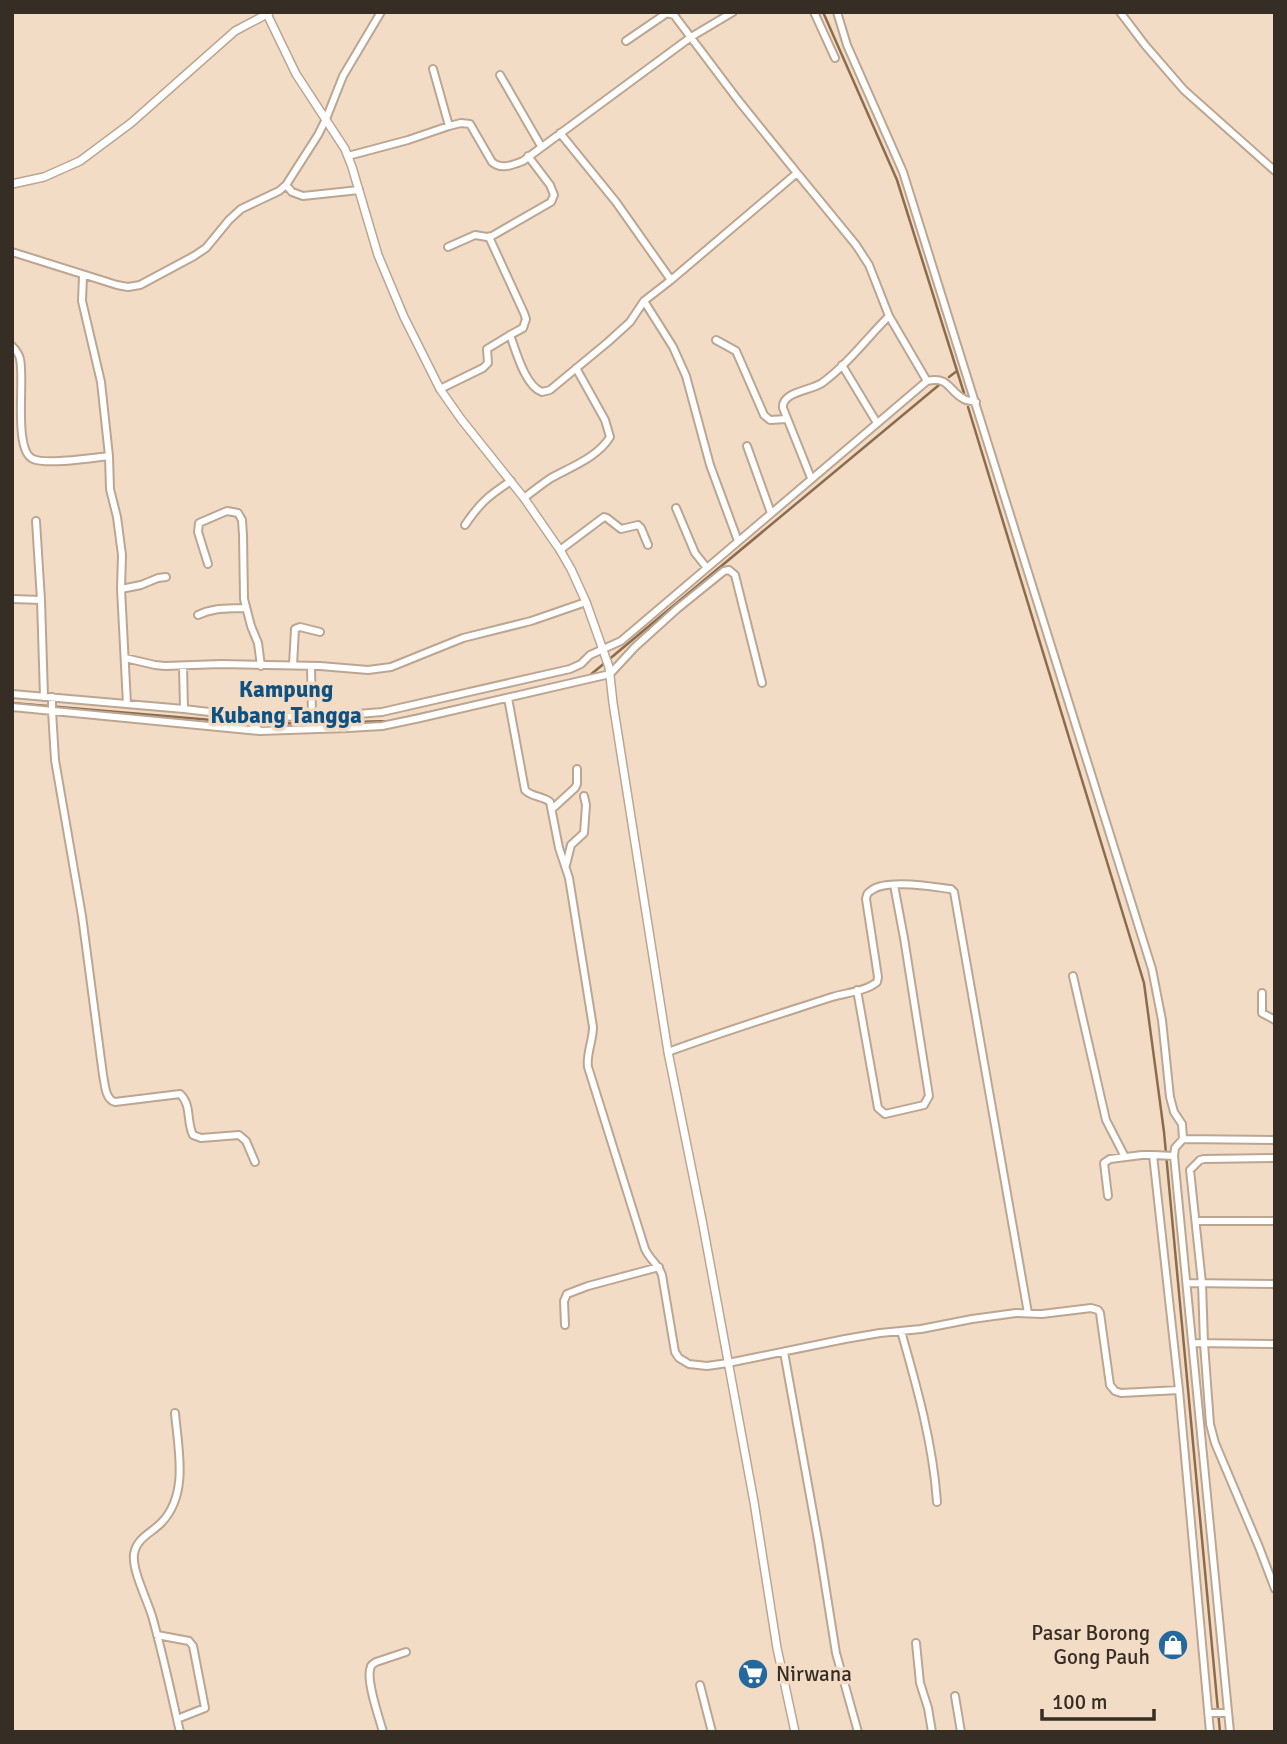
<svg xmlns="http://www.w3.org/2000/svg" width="1287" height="1744" viewBox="0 0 1287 1744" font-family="Signika,sans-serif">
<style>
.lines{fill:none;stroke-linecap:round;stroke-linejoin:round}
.stream{stroke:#8c6c4c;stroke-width:2.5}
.minor-casing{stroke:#bca691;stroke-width:10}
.tertiary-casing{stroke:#bca691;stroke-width:10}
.minor{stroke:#fff;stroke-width:6}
.tertiary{stroke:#fff;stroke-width:7}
.labels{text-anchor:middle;stroke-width:7;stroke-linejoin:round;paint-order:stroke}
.poi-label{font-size:21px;fill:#362d25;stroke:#f3dcc6;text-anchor:end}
.neighbourhood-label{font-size:23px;font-weight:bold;fill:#0f5281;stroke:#f3dcc6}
</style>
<rect width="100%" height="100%" fill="#f3dcc6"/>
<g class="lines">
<path class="stream" d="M823 12 897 180 964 393
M949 377 957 371
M968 407 1144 983 1164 1132 1220 1732
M589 676 939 385
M12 703 247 723
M317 723 390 721 507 695
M254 724 310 723"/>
<g class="minor-casing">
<path id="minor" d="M814 12 835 58
M837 12 847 45 903 172 1152 969 1162 1020 1170 1097 1174 1112 1182 1124 1183 1139 1175 1148 1174 1156 1230 1732
M1120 12 1145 45 1184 90 1275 171
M626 41 667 13 674 15 738 100 797 173
M500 75 541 146
M449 126 461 123 470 124 492 162C501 170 513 165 523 161L691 37 733 12
M348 156 408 140 449 126 433 69
M286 185 292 192 303 196 359 190
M489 237 524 313 526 319 523 328 510 335
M448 247 475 235 487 237 492 236 551 202 554 195 550 185 528 156
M12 252 117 285 128 287 140 285 194 256 206 248 229 220 241 209 279 191 286 185 318 135 326 119 343 76 381 12
M83 276 82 301 101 382 109 456
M671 280 797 173 856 245 869 265 889 316 927 381
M644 301 673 347 686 376 710 465 738 541
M716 340 736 351 764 415 770 420 787 419
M12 346C16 350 19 354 20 359 25 379 13 450 33 459 47 465 92 458 109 456L110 489 117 517 122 555 121 589 127 704
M842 365 877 423
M440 389 483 368 488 363 487 349 510 335C516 351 525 386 542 392L550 390 608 342 630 322 644 301 671 280 616 202 560 133
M747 446 771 513
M811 478 783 408C781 392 810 391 822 383 847 365 867 338 889 316
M524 498C533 491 542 484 551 478 571 467 598 457 610 437L605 420 576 368
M676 508 695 553 707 568
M36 521 41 600 44 697
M465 525C480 503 488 496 511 481
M560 550 604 517 607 518 621 529 638 525 641 528 648 545
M208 564 198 532 199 523 227 511 238 513 242 520 243 535 244 599 251 626 258 643 261 666
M121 589 141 585 158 578 166 577
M12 599 41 600
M198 615C214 607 228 609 246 608
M125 658 155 665 165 666 221 664 320 666 368 670 391 667 463 638 531 621 586 602
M293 665 295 629 300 627 320 632
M183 666 184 709
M311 666 312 717
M12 694 184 709 243 716 263 717 334 716 382 712 570 669 581 664 590 655 621 641 927 381C950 376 948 391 964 399 967 401 973 401 976 402
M52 697V711L55 760 82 916 103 1075C105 1084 105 1099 115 1102L180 1094C192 1105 186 1121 193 1135L201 1138 239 1135 246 1141 255 1162
M508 698 525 790C531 797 543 796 550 802L559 848 569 878 593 1027C593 1041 586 1054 588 1067L645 1249C650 1260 659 1265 662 1275L675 1352 679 1358 689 1364 707 1366 728 1363 845 1339 880 1333 921 1329 972 1319 1016 1313 1042 1314 1091 1308 1098 1310 1100 1313 1110 1385 1115 1391 1121 1393 1179 1390
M12 707 260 731 348 728 382 726 420 718 610 674 635 647 677 609 724 571 729 570 735 575 762 683
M243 716 260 731
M552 809 575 788 577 784V769
M566 865 571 845 584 833 586 805 584 796
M1073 976 1106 1120 1125 1157
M857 990 878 1108 885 1114 924 1105 929 1096 904 938 894 885
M1262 993V1013L1275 1020
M668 1052C722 1032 777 1015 832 997 845 993 867 991 877 982L878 977 866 899C867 894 867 893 872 890 887 879 933 887 951 889L954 892 1028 1313
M1183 1139 1275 1140
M1174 1156 1153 1155 1179 1390 1210 1732
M1275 1158 1204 1159 1200 1160 1190 1170 1202 1283 1204 1343 1210 1424 1215 1443 1259 1547 1275 1589
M1108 1196 1104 1163 1110 1159 1142 1155H1153
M1196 1221H1275
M1187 1283 1275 1284
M565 1325 564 1301 567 1294 588 1286 659 1267
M901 1331C917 1387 933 1444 937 1502
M1193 1343 1275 1344
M784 1352 818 1540 836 1653 858 1732
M175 1413C178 1449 189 1493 162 1522 152 1533 137 1537 134 1554 132 1571 147 1599 152 1616 163 1654 171 1693 180 1732
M157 1635 189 1641 193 1646 205 1708 177 1719
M916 1643 920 1683 928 1708 932 1732
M700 1685 712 1732
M955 1696 961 1732
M1208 1713H1228
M383 1732C379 1717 367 1684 370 1670 371 1664 372 1665 376 1662L406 1652"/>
</g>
<g class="tertiary-casing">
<path id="tertiary" d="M267 14 296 74 345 149 352 167 378 255 404 317 440 389 461 419 524 498 560 550 571 569 586 602 609 667 613 703 668 1052 702 1220 754 1502 777 1648 795 1732
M12 184 44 177 80 161 131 123 235 31 269 13"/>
</g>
<use href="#minor" class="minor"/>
<use href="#tertiary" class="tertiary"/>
</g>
<defs>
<g id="shop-disc" transform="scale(1.575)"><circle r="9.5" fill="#24699e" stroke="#f3dcc6"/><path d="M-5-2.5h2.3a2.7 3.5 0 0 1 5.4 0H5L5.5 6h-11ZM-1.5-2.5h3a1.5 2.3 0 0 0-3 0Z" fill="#fff"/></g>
<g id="supermarket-disc" transform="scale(1.575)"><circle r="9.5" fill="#24699e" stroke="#f3dcc6"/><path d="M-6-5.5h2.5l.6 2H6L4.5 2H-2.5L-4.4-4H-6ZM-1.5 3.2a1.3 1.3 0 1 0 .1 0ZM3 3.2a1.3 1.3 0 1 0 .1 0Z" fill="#fff"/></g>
</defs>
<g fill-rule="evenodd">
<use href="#shop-disc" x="1173" y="1645"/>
<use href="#supermarket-disc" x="753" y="1674"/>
</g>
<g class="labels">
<g class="poi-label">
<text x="1150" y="1640">Pasar Borong<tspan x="1150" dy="24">Gong Pauh</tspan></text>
<text x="776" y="1681" text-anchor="start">Nirwana</text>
</g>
<g class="neighbourhood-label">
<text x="286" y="697">Kampung<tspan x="286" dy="26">Kubang Tangga</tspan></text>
</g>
</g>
<rect width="1287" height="1744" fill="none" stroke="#362d25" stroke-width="28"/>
<path d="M1042 1709v10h112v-10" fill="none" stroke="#362d25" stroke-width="3.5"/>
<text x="1052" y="1709" font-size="21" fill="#362d25" stroke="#f3dcc6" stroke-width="5" paint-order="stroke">100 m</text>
</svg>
